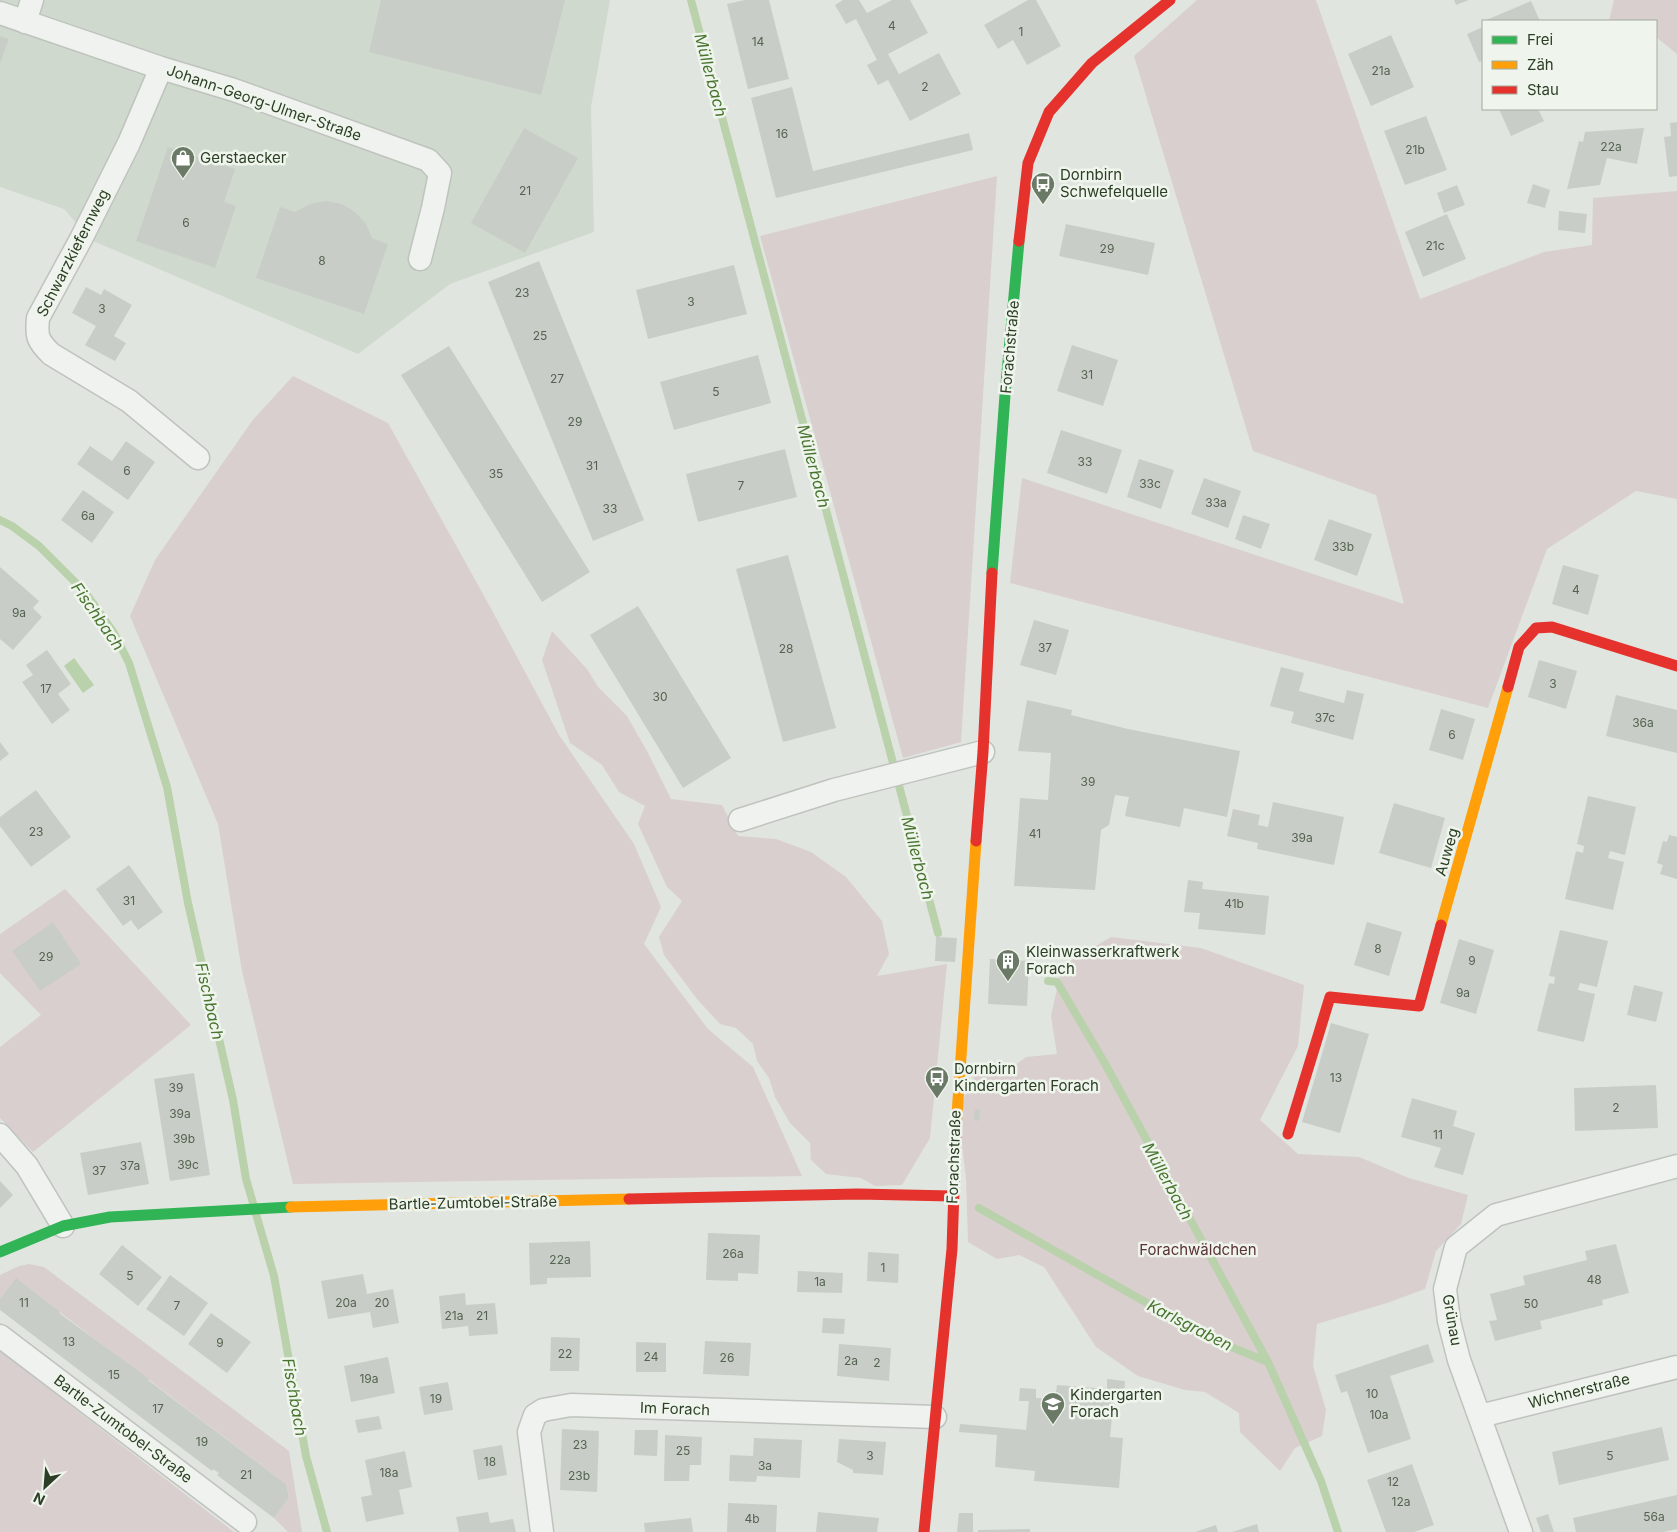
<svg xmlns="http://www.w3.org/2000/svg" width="1677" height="1532" viewBox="0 0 1677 1532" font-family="Inter,sans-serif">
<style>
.built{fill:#d0d9cd}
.green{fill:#d9cfce}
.water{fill:#bad2ab}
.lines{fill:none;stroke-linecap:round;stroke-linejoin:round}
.stream{stroke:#bad2ab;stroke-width:8}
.building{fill:#c9cdc7}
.street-casing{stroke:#bfc3bd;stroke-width:25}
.street{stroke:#eff2ee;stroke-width:22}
.fast{stroke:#30b455;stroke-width:11}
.slow{stroke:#ff9f0a;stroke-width:11}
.jam{stroke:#e5322d;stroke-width:11}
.labels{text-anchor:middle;stroke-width:5;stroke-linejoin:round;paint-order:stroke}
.number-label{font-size:12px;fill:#54634f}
.street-label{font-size:15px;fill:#2c3f26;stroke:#eff5ec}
.poi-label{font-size:15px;fill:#2c3f26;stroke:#eff5ec;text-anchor:start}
.park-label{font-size:15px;fill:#5b3236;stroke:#eff5ec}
.water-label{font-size:16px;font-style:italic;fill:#47742e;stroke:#eff5ec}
</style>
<rect width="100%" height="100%" fill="#e1e5df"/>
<path class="built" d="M0 0H610L591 107 594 232 450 284 358 354 91 240 64 209 0 187Z"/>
<path class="green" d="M1197 0H1316L1420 299 1544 252 1592 245 1593 198 1677 191V499L1636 491 1547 549 1488 708 1010 583 1022 478 1404 604 1376 495 1253 451 1134 56Z
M1614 0H1677V54L1656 37V21H1609Z
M997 176 961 742 903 758 760 236Z
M293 376 388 423 488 603 559 735 634 844 661 907 644 944 708 1029 753 1067 802 1176 293 1184 242 971 218 824 130 616 155 560 252 421Z
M552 631 587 669 598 687 627 716 647 751 671 799 722 805 738 836 776 839 811 852 846 877 882 921 889 954 877 976 947 964 930 1138 902 1185 875 1186 861 1178 826 1174 811 1160 810 1143 790 1123 775 1097 769 1078 757 1061 753 1044 736 1028 720 1024 697 999 664 955 659 937 682 901 667 887 638 824 645 806 619 792 602 765 570 743 542 660Z
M65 889 191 1025 33 1152 0 1118V1047L41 1015 0 973V934Z
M1111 937 1201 948 1304 985 1298 1046 1260 1120 1298 1154 1359 1157 1409 1178 1468 1195 1461 1224 1436 1251 1425 1289 1387 1303 1317 1324 1313 1366 1326 1410 1322 1436 1295 1448 1280 1471 1240 1432 1239 1413 1205 1392 1185 1390 1138 1376 1096 1347 1044 1267 1019 1255 997 1259 968 1242 966 1178 958 1111 977 1070 999 1077 1026 1057 1057 1054 1051 1016 1062 966Z
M29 1264 44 1267 289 1451 302 1532H288L274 1518 289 1498 286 1484 16 1279 0 1299V1275L19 1266Z
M0 1351 234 1532H0Z"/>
<path class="water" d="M74 658 94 685 83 693 64 666Z"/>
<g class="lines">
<path class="stream" d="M691 0 938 933
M0 520 12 526 39 546 85 592 114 633 129 663 167 787 188 903 233 1100 246 1179 253 1203
M1048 981 1057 982 1103 1060 1268 1362
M979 1208 1209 1338 1268 1362 1321 1481 1338 1532
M256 1214 274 1276 306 1456 327 1532"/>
</g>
<path class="building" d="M381 0H565L541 95 369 52Z
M745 0H769L789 79 748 89 727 4Z
M843 0H859L867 13 892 0H910L928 33 888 54 899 74 939 53 961 94 910 121 888 80 878 85 867 65 877 60 856 19 846 24 835 5Z
M1028 0H1036L1061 46 1027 65 1013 40 998 49 984 25Z
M1454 0H1469L1456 5Z
M1531 1 1540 21H1484Z
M1483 27V61L1479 62 1467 34Z
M1391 35 1414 87 1371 106 1348 54Z
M0 36 9 39 0 63Z
M792 87 813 171 969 133 973 150 776 198 751 98Z
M1499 109H1538L1544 121 1511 136Z
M1426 116 1447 170 1405 185 1384 131Z
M1677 122V176L1669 177 1664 137 1671 136 1670 123Z
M524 128 578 158 525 253 471 223Z
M1644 128 1637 164 1607 158 1600 185 1567 189 1579 141 1583 142 1585 132Z
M168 147 235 169 224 202 236 206 215 268 136 241Z
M1533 184 1550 190 1545 208 1527 203Z
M1457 185 1465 205 1444 213 1437 193Z
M326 201 342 204 355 212 366 224 372 238 388 244 364 314 256 278 280 207 295 212 310 204Z
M1559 211 1587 214 1585 233 1558 230Z
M1447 214 1466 259 1423 277 1405 232Z
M1066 224 1155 243 1148 275 1059 256Z
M539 261 644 520 593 541 488 282Z
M734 265 747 314 648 339 636 290Z
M86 287 101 295 104 289 132 305 114 336 126 343 115 361 85 345 96 326 72 313Z
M1072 345 1118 360 1103 406 1057 391Z
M449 346 590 572 542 602 401 375Z
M758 355 771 403 674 430 660 382Z
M1061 430 1122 450 1107 494 1047 473Z
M126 441 155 462 128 500 77 464 90 446 112 461Z
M785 449 797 497 698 522 686 474Z
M1139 459 1174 470 1161 509 1127 497Z
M1204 478 1241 491 1228 528 1191 514Z
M83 490 114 512 92 543 61 520Z
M1243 515 1270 524 1261 549 1235 539Z
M1329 519 1372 534 1357 576 1314 560Z
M788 555 836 728 783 742 736 569Z
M1563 565 1599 575 1588 615 1552 604Z
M0 567 39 601 33 608 42 617 13 650 0 639Z
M638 606 731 758 683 788 590 635Z
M1034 620 1069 630 1056 675 1020 665Z
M47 650 71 684 58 694 70 710 52 724 22 682 33 675 26 665Z
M1539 660 1577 671 1566 709 1528 697Z
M1281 667 1304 673 1299 691 1344 703 1347 690 1364 694 1353 740 1291 723 1294 712 1270 706Z
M1616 695 1677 710V753L1606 736Z
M1027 700 1072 710 1071 715 1128 729 1240 751 1227 817 1184 808 1180 827 1125 816 1129 797 1115 795 1109 825 1101 830 1095 890 1014 886 1020 798 1048 800 1051 753 1018 751Z
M1441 709 1475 719 1463 760 1429 750Z
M0 742 9 754 0 761Z
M36 790 71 837 31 867 0 826V817Z
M1588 796 1636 807 1625 855 1610 851 1608 858 1624 862 1613 910 1565 899 1576 851 1583 853 1584 846 1577 844Z
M1273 802 1344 817 1334 865 1257 849 1258 843 1227 836 1233 809 1260 815 1258 825 1268 827Z
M1394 803 1445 818 1431 868 1379 853Z
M1669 835 1677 837V879L1660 874 1663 865 1657 863 1663 841 1667 842Z
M129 865 163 912 138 930 131 920 123 926 96 889Z
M1188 880 1203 882 1202 889 1269 896 1265 935 1198 929 1200 913 1184 912Z
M53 922 81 964 40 991 12 951Z
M1367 922 1402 932 1389 976 1354 965Z
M1560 930 1608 941 1597 987 1580 983 1578 990 1595 994 1584 1042 1537 1031 1549 983 1554 984 1555 977 1549 976Z
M936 937 957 938 955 962 935 961Z
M1459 939 1494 950 1476 1014 1440 1003Z
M990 959 1029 961 1027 1006 988 1004Z
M1634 985 1663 992 1656 1022 1627 1015Z
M1331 1023 1369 1034 1340 1133 1302 1122Z
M194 1073 210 1175 170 1181 154 1079Z
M1656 1085 1658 1128 1575 1131 1574 1088Z
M1412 1098 1457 1111 1453 1126 1475 1133 1463 1175 1434 1167 1441 1148 1401 1137Z
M975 1109 980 1110 979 1121 974 1120Z
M141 1142 149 1184 88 1195 80 1153Z
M0 1181 13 1195 0 1208Z
M708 1233 760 1235 758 1274 738 1273V1281L706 1280Z
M590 1241 591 1277 547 1278V1284L530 1285 529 1243Z
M1616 1244 1629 1293 1602 1300 1603 1305 1540 1321 1542 1329 1495 1341 1489 1321 1497 1320 1490 1294 1525 1285 1523 1276 1587 1260 1585 1251Z
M122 1245 162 1277 138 1306 99 1274Z
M868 1252 899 1254 898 1283 867 1281Z
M798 1271 843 1273 842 1293 797 1292Z
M363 1274 367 1294 393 1289 399 1323 373 1328 370 1312 328 1319 321 1281Z
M170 1275 208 1303 184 1336 146 1309Z
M16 1278 60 1312 59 1313 144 1375 149 1379 148 1380 286 1484 289 1498 274 1518 217 1475 219 1473 213 1469 212 1471 167 1437 0 1310V1299Z
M465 1293 466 1305 495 1303 498 1334 469 1336 468 1326 442 1329 439 1296Z
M211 1313 251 1342 227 1373 188 1344Z
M823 1318 845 1319 844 1334 822 1333Z
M551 1337 580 1338 579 1371H550Z
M705 1341 751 1343 749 1376 703 1374Z
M636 1342 666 1343V1372H636Z
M839 1344 891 1348 889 1381 837 1376Z
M1428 1344 1434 1362 1390 1376 1411 1439 1368 1453 1347 1391 1341 1393 1335 1375Z
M388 1357 395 1393 351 1402 344 1366Z
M1107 1379 1125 1381 1124 1397 1114 1396 1110 1437 1123 1438 1119 1488 1034 1481 1035 1471 995 1467 997 1435 959 1432 960 1424 1026 1430 1029 1401H1019L1020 1388 1036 1389V1398L1055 1399 1057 1385 1107 1389Z
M448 1382 453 1410 424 1415 419 1387Z
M379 1416 382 1429 358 1433 355 1420Z
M1662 1427 1669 1460 1559 1485 1552 1452Z
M562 1429 599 1431 597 1492 560 1490Z
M635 1430H658L657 1456 634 1455Z
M665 1435 702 1437 701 1465H690L689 1481H664Z
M754 1438 802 1440 800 1478 757 1476 756 1482 729 1481 730 1455 753 1456Z
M839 1439 886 1442 883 1475 853 1473V1470L837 1462Z
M502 1445 507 1475 478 1480 473 1450Z
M405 1451 412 1487 399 1490 404 1514 366 1522 361 1497 372 1495 365 1460Z
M1412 1464 1434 1525 1414 1532H1386L1367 1480Z
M1677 1495V1529L1664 1532H1576L1573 1518Z
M728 1503 777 1505 776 1532H727Z
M488 1512 490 1523 513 1519 516 1532H459L456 1517Z
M818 1512 879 1518 877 1532H816Z
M959 1513H973V1532H957Z
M1548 1514 1554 1532H1541L1536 1518Z
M691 1518 693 1532H645L644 1523Z
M1257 1524 1259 1532H1232Z
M1216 1525 1218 1532H1195Z
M1030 1529V1532H978V1530Z"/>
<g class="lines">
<g class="street-casing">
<path id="street" d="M0 13 161 68 234 90 428 160 440 173 433 208 420 259
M25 22 32 0
M161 68 129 143 81 239 38 318C36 337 38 341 51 354L129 401 198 458
M740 820 834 790 983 752
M0 1135 27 1166 63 1226
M0 1336 245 1522
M1480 1416 1677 1367
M542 1532 529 1432 535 1415 543 1410 571 1405 935 1417
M1521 1532 1459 1360 1449 1321 1445 1289 1456 1247 1496 1215 1677 1166"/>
</g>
<use href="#street" class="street"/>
<path class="fast" d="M992 573 1005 395 1019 241
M0 1252 63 1226 110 1217 291 1207"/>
<path class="slow" d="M1441 925 1508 687
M956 1129 976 841
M291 1207 629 1199"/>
<path class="jam" d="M1019 241 1028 163 1049 112 1092 63 1170 0
M1508 687 1519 647 1536 628 1552 627 1677 666
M976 841 983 752 992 573
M1288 1134 1330 997 1419 1006 1441 925
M629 1199 858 1194 952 1196
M924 1532 952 1249 956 1129"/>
</g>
<defs>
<g id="shop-pin" transform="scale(1.25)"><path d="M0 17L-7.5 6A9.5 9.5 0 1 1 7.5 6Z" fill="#6b7967" stroke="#eff5ec"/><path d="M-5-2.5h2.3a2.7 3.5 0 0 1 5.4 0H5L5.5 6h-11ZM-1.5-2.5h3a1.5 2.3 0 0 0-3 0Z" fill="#fff"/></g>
<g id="bus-pin" transform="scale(1.25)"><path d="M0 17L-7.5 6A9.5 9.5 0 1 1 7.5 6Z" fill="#6b7967" stroke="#eff5ec"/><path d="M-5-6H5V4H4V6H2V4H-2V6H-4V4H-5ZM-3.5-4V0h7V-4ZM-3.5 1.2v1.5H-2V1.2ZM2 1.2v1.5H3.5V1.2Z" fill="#fff"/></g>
<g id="building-pin" transform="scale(1.25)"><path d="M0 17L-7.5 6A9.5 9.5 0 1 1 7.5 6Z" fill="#6b7967" stroke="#eff5ec"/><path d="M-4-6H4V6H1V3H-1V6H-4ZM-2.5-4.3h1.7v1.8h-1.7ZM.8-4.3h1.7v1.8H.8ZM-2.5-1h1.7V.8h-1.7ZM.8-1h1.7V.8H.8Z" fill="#fff"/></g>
<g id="school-pin" transform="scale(1.25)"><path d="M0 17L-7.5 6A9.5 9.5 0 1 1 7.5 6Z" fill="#6b7967" stroke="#eff5ec"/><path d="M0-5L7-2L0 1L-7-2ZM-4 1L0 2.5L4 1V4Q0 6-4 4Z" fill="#fff"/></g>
</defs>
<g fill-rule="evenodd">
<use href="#shop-pin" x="183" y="158"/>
<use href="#bus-pin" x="1043" y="184"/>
<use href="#building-pin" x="1008" y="961"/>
<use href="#bus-pin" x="937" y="1078"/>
<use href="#school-pin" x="1053" y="1404"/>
</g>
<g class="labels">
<g class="number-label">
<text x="892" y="30">4</text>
<text x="1021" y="36">1</text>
<text x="758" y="46">14</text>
<text x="1381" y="75">21a</text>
<text x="925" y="91">2</text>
<text x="782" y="138">16</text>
<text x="1611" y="151">22a</text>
<text x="1415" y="154">21b</text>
<text x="525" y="195">21</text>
<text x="186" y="227">6</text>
<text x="1435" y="250">21c</text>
<text x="1107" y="253">29</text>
<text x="322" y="265">8</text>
<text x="522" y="297">23</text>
<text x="691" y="306">3</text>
<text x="102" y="313">3</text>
<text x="540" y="340">25</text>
<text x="1087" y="379">31</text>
<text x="557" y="383">27</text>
<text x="716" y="396">5</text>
<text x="575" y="426">29</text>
<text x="1085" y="466">33</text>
<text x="592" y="470">31</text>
<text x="127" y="475">6</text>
<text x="496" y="478">35</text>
<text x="1150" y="488">33c</text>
<text x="741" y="490">7</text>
<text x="1216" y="507">33a</text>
<text x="610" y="513">33</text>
<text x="88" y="520">6a</text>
<text x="1343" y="551">33b</text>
<text x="1576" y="594">4</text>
<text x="19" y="617">9a</text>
<text x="1045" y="652">37</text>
<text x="786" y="653">28</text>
<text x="1553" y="688">3</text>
<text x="46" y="693">17</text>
<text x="660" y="701">30</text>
<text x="1325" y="722">37c</text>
<text x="1643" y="727">36a</text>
<text x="1452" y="739">6</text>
<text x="1088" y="786">39</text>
<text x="36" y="836">23</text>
<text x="1035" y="838">41</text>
<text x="1302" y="842">39a</text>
<text x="129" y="905">31</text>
<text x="1234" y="908">41b</text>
<text x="1378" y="953">8</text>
<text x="46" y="961">29</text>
<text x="1472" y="965">9</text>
<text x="1463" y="997">9a</text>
<text x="1336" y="1082">13</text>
<text x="176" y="1092">39</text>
<text x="1616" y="1112">2</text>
<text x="180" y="1118">39a</text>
<text x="1438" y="1139">11</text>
<text x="184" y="1143">39b</text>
<text x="188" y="1169">39c</text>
<text x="130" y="1170">37a</text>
<text x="99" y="1175">37</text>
<text x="733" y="1258">26a</text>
<text x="560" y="1264">22a</text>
<text x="883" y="1272">1</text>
<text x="130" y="1280">5</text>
<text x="1594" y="1284">48</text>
<text x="820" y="1286">1a</text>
<text x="24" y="1307">11</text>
<text x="346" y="1307">20a</text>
<text x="382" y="1307">20</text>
<text x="1531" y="1308">50</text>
<text x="177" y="1310">7</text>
<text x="454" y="1320">21a</text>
<text x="482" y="1320">21</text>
<text x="69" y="1346">13</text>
<text x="220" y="1347">9</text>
<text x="565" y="1358">22</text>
<text x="651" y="1361">24</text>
<text x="727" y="1362">26</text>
<text x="851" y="1365">2a</text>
<text x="877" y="1367">2</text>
<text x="114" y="1379">15</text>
<text x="369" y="1383">19a</text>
<text x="1372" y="1398">10</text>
<text x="436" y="1403">19</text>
<text x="158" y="1413">17</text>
<text x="1379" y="1419">10a</text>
<text x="202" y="1446">19</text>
<text x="580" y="1449">23</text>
<text x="683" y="1455">25</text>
<text x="870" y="1460">3</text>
<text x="1610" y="1460">5</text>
<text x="490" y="1466">18</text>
<text x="765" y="1470">3a</text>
<text x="389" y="1477">18a</text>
<text x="246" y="1479">21</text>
<text x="579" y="1480">23b</text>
<text x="1393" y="1486">12</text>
<text x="1401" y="1506">12a</text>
<text x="1654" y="1521">56a</text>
<text x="752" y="1523">4b</text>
</g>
<g class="street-label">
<text transform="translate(264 103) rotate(19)" y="5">Johann-Georg-Ulmer-Straße</text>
<text transform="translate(73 253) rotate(-63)" y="5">Schwarzkiefernweg</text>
<text transform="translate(1010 347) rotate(-85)" y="5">Forachstraße</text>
<text transform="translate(1447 852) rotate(-74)" y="5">Auweg</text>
<text transform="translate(954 1157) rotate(-88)" y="5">Forachstraße</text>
<text transform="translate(473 1203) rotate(-1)" y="5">Bartle-Zumtobel-Straße</text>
<text transform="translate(1452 1320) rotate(80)" y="5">Grünau</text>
<text transform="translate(1579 1391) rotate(-14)" y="5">Wichnerstraße</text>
<text transform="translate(675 1409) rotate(2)" y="5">Im Forach</text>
<text transform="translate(123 1429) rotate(37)" y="5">Bartle-Zumtobel-Straße</text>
</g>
<g class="poi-label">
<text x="200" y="163">Gerstaecker</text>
<text x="1060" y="180">Dornbirn<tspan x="1060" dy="17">Schwefelquelle</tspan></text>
<text x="1026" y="957">Kleinwasserkraftwerk<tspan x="1026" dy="17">Forach</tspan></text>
<text x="954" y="1074">Dornbirn<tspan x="954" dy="17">Kindergarten Forach</tspan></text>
<text x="1070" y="1400">Kindergarten<tspan x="1070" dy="17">Forach</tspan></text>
</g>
<g class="park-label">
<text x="1198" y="1255">Forachwäldchen</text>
</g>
<g class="water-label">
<text transform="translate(711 75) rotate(75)" y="6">Müllerbach</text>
<text transform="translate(814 466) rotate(75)" y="6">Müllerbach</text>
<text transform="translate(98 616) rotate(55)" y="6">Fischbach</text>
<text transform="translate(918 858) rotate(75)" y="6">Müllerbach</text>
<text transform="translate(210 1001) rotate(77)" y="6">Fischbach</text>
<text transform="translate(1168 1181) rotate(61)" y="6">Müllerbach</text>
<text transform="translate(1190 1325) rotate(27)" y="6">Karlsgraben</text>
<text transform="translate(295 1397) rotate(80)" y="6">Fischbach</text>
</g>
</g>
<rect x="1482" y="20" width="175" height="90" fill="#eff5ec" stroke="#a1ac9d"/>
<rect x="1492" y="36" width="25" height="8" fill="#30b455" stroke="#a1ac9d"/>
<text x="1527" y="45" font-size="15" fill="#2c3f26">Frei</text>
<rect x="1492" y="61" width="25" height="8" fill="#ff9f0a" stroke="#a1ac9d"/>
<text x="1527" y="70" font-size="15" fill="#2c3f26">Zäh</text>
<rect x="1492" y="86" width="25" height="8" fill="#e5322d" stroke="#a1ac9d"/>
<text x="1527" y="95" font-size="15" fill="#2c3f26">Stau</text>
<g transform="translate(45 1487) rotate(206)" stroke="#eff5ec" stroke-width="4" paint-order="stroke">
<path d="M0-4L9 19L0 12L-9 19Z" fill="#2c3f26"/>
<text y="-8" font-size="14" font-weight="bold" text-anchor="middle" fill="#2c3f26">N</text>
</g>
</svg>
